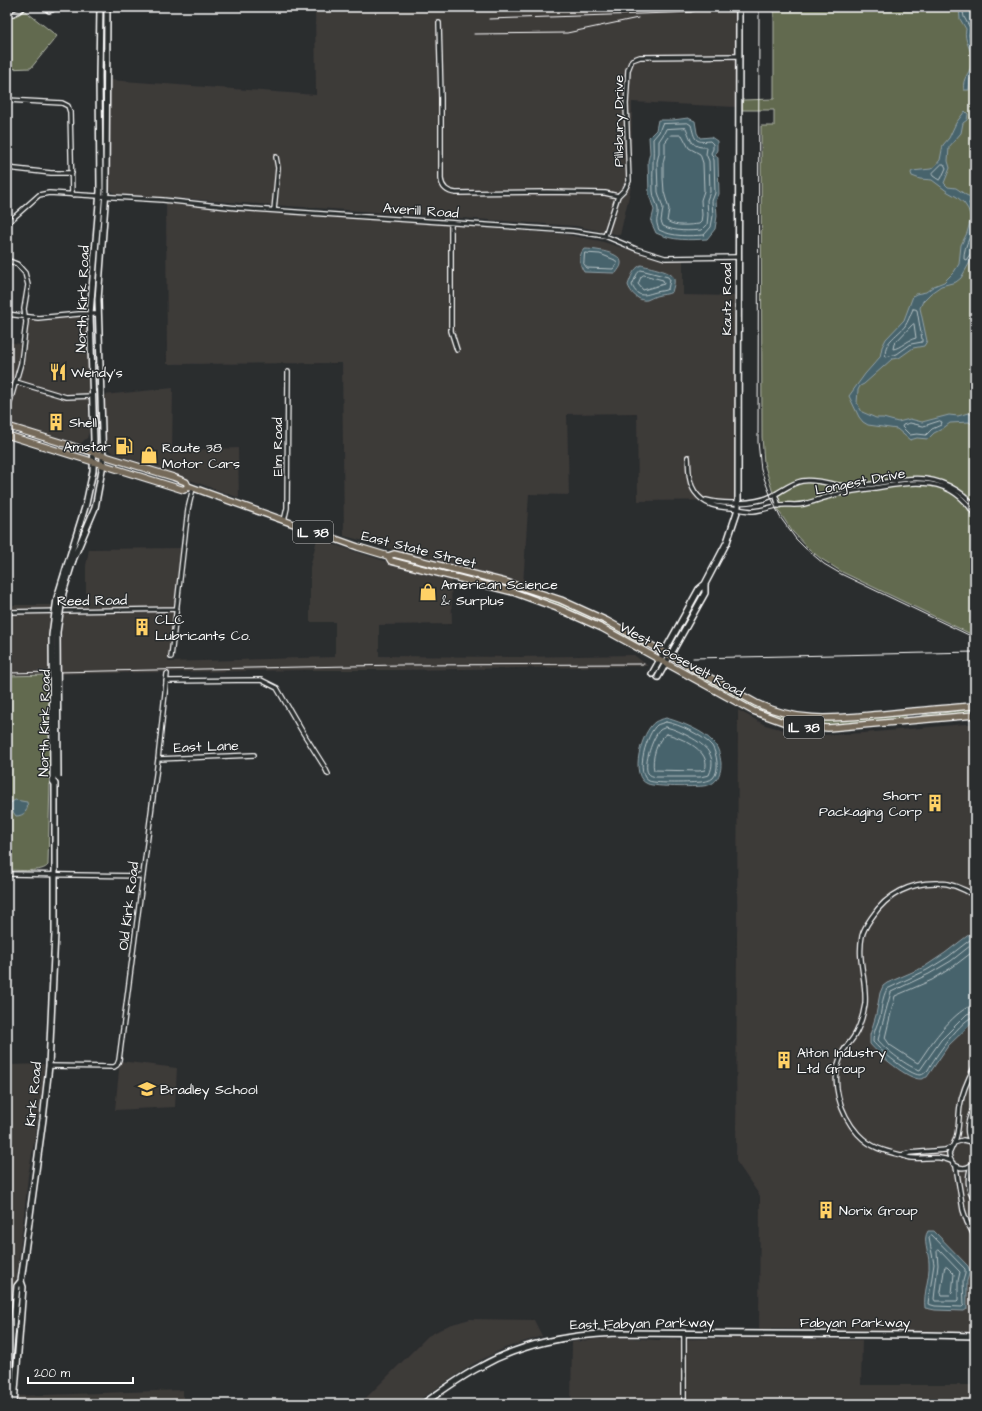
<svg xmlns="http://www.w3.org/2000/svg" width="982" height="1411" viewBox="0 0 982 1411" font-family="'Architects Daughter',sans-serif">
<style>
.built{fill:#3d3a39}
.green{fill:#626a50;stroke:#b0b4a8}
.water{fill:#47636c;stroke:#91a1a7}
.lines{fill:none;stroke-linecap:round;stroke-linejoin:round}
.shore{stroke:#b5c1c4;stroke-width:1}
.stream{stroke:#91a1a7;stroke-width:1}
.street-casing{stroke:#fff;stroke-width:6}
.secondary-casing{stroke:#fff;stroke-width:8}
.primary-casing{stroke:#fff;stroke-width:8}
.street{stroke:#2a2d2e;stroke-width:3.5}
.secondary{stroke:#2a2d2e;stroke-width:5}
.primary{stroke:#746a5a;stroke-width:5.5}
.rail{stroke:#fff;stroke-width:1}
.secondary-bridge-casing{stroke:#fff;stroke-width:8;stroke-linecap:butt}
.secondary-bridge{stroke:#2a2d2e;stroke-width:5}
.labels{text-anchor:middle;stroke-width:3;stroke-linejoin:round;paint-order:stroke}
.shield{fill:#2a2d2e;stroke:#bfc0c0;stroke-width:1}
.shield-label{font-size:13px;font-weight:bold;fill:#fff}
.street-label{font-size:14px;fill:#fff;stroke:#2a2d2e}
.poi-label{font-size:14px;fill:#fff;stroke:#2a2d2e;text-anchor:start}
</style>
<rect width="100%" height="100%" fill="#2a2d2e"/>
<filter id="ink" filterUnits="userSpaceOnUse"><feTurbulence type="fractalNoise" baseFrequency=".025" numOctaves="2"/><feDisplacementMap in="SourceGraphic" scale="8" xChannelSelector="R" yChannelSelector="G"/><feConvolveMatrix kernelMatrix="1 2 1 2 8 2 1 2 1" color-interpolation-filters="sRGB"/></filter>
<g filter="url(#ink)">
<path class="built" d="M315 7H736V107L632 102 631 187 620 235 576 226 115 194 111 191 110 188V80L316 95Z
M166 203 563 234 600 241 663 260H683V295L736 296 737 500 638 501 637 413 567 414 569 495 529 494 523 585 430 562 368 542 344 536 342 363 167 364Z
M77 317 84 318 88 324 89 432 87 438 81 443 74 442 7 423V342L21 344 23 319 44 321Z
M173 388 172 451 238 448 239 498 149 465 113 453 109 450 107 445 103 395Z
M317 539 394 564 451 579 452 624 379 625V656L518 657 634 655 648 666 398 670H307L60 674 59 637 63 605 86 604V566L89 549 181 548 176 607 168 662 335 657V622H310V567Z
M7 605H53L49 641V675L7 676Z
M738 710 765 725 792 732 821 735 864 733 965 724H975V1332L759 1329 760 1196 736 1161Z
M120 1061 177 1068 175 1107 115 1110Z
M45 1064 39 1115 28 1176 26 1197 7 1363V1065Z
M470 1319 534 1320 542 1336 505 1348 473 1364 413 1404H368L364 1400 428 1336 449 1325Z
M606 1338H633L657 1340 739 1338 862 1340 861 1385H975V1404H571L572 1342Z
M183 1390V1404H16L17 1396Z"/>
<path class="green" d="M103 7H105L104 76H101Z
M774 7H975V636L842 572 820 558 809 549 792 531 778 510 764 463 762 437 761 126H774V110H742V100L774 99Z
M24 10 57 36 31 68 7 69V19Z
M101 77H104L105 155 101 117Z
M507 585C558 600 600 620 646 645L645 647C602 623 555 601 507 588Z
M686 669 764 709 797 719 828 721 906 715V718C869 722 830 729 793 722 758 716 716 688 685 671Z
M49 675 50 779 48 865C43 873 17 870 7 870V676Z
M975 709V712L923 717V715Z
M20 1290 11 1402V1365Z"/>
<path class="water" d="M959 7H974L975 76 970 79 969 90H964C961 77 972 73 972 60 972 49 963 41 966 29L960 19Z
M965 111 968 114 967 120 963 123 961 133 949 147 948 161 950 168 944 183 948 187 956 188 966 195 975 199 974 255 961 278 956 282 941 286 931 293 923 301 920 308 927 341 924 346 913 348 899 358 892 359 864 384 860 386 858 390 857 403 862 412 876 418H883L898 422 910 419 922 422 949 415 958 416 968 413 975 416V427L969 422 950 423 942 429 934 433 928 439 917 438 910 440 897 429 868 425 863 422 859 417 849 396 865 374 880 357 882 347 886 339 904 320 913 296 916 294 926 292 934 286 944 282 954 272 959 264 961 245 967 233 971 218 968 209 964 203 957 197 948 192 932 180 920 179 912 176 911 173 912 171 931 169 935 166 940 160 943 145 949 138 956 123Z
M688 118 695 121 697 133 700 138 711 137 717 141V150L715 154 718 158 719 194 716 201 717 216 715 229 707 239C689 240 673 241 656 233L651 222 654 210 649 194 648 161 650 153 649 137 656 130 658 120H673Z
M584 249C593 249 623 252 621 264 621 267 618 270 616 273H613L584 272C579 264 578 256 584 249Z
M641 265C648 267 673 271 674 279 675 283 673 288 672 292 667 295 662 294 656 296 653 297 650 299 647 300 639 302 630 292 628 285 631 277 633 269 641 265Z
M666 718C681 722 704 731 714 743 719 749 720 756 721 763 721 766 721 769 720 772 717 782 712 785 703 786 693 787 656 787 648 784 628 777 642 731 655 722 658 720 663 719 666 718Z
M15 800 27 802C29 810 24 816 16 816L10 808 9 804Z
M975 930V1020L948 1046 927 1077C926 1077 922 1079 921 1079 908 1080 878 1054 870 1044V1035L876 1015 880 993 883 986 887 983 924 967 945 953Z
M928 1231H934L968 1266 970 1271 967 1281V1309L964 1311 935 1310 925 1308C923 1293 930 1278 929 1263 929 1253 922 1240 928 1231Z"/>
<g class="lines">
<path class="shore" d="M962 7 964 17 970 28 969 35 970 41 975 52
M688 123 691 125C695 139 694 143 710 141L713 144V149L711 153 714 160 715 193 712 201 713 216 711 227 704 235C689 236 673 237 659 230 654 218 659 219 658 209 657 203 653 197 653 191 652 173 654 156 653 139L659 132 662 124Z
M686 128C691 139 691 148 706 147L707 148 706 154 709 161 710 192 707 200 708 215 707 225 702 230C689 231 675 232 663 226L661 221 663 208 658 192 657 162 659 153V141L663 135 666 129Z
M671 135H682L689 148 700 154 703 163 704 191 701 200 702 215 701 222 699 224C690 225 675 227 667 221L669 209 664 192 663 178V163L665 154V143Z
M942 164H944L946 168 941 179 939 180 933 176 932 174Z
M975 202 971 201 969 203C971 207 975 212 975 217 975 232 963 245 964 259L966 260 971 253 975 252
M585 253 600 254 615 260 617 264 613 269 587 268 584 264Z
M641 270 668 277 670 280 668 289C664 291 660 291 656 292 645 295 638 299 632 285L637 274Z
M644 275 663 280 664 284 643 290 638 284 641 277Z
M913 309H915L917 310 922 339V342L911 344 897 354 886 357C882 343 897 336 905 326 908 322 910 315 913 309Z
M914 324 916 338C907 340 901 348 893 349L894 344 912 325Z
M940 421 942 422 941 425 932 429 926 435 917 434 910 435 902 427 903 425 910 423 923 426Z
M666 722C679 724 704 736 712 746 717 754 720 771 713 778 710 781 705 781 701 782 692 783 657 784 649 781 634 774 647 733 657 725 659 724 663 723 666 722Z
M666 727C675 729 682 733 690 737 705 745 718 756 709 775L700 777H656C653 776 650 776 648 773 643 765 653 736 660 730 661 729 665 728 666 727Z
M667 734C682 738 712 751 705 770L699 771 654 770C651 760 657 738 667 734Z
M975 936 948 957 927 970 887 989C882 998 882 1007 880 1017 877 1025 873 1033 873 1042 880 1050 909 1075 920 1075 924 1075 925 1072 928 1070 934 1058 962 1018 975 1016
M975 942 951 961 929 974 891 992 878 1040C885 1049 909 1068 920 1070L941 1040 967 1014 975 1011
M975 950 954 966 932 980 895 996 885 1038 890 1045 916 1062 918 1063C922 1058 925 1052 929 1047 937 1035 960 1006 975 1005
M932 1235 965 1269V1274L963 1281 964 1305 962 1307 935 1306 928 1304 934 1264 929 1238 930 1236Z
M939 1250 960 1272 958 1281V1300L957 1301H935L934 1299 938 1265 937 1252Z
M945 1267H947L954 1274 952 1293 950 1295H942L941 1293Z"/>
<path class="stream" d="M7 801 11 802"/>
<g class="street-casing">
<path id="street" d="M44 7 49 11 52 10 54 7
M7 17 19 11 24 7
M439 23 441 98V179C442 188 447 192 456 193L547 192 605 193 618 196
M7 100 62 103 68 106 70 112 72 195
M7 168 51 173H72
M274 210 278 168 276 157
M7 223 11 220 39 195 49 193 163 200 237 208 338 215 573 231 605 236 636 249 665 258 738 257
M451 223V331L457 350
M605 236 618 196 625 189 629 181 626 104 628 70 632 60 640 57 739 56
M7 260 17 264 25 273 28 285 24 309 26 322 21 363 7 412
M7 314 38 318 79 314H98
M16 382 66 397 92 396
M688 457C689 469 688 482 695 492 705 506 717 507 732 508 739 509 746 511 753 511 763 510 771 507 780 505 788 504 796 506 804 504 812 502 820 499 827 497 843 492 859 490 875 488 914 481 951 475 975 515
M775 494 779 506
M706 500C723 505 756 504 772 496 782 491 791 483 802 481 819 478 834 487 850 486 884 486 916 469 949 486 959 491 968 497 975 507
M284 521 287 508 288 372
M7 612 177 609
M171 657 188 509 193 488
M166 681 261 680 277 688 302 731 324 766 328 774
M158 759 254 755
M7 874 143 876
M49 1066 114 1067 117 1065 119 1060 158 759 167 674
M971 1142C964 1130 969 1117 975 1105
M954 1143C960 1132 958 1118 960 1106 962 1092 968 1079 975 1066
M975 1148 971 1142 963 1140 954 1143 949 1154C951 1169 968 1173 975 1160
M902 1155 909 1153 945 1150 950 1148
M951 1161C938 1155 926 1159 912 1158 908 1158 905 1156 901 1155 884 1151 871 1148 858 1134 840 1114 830 1082 841 1056 843 1049 849 1044 853 1038 859 1029 863 1016 865 1004 867 980 857 961 862 936 864 928 868 923 872 917 887 894 911 882 938 883 952 883 964 889 975 896
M971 1166C967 1179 967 1188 975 1200
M956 1167 963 1210 967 1222 975 1237
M684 1333V1404"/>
</g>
<g class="secondary-casing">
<path id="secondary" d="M69 559 86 504 93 471 94 440 90 314 100 191 99 76 100 7
M73 560 95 508 103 464 98 300 106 190 107 7
M652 674 699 589 705 584
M658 677 705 593V584L727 542 738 509 739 7
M7 1388 17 1286 21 1281
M14 1404 23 1287 21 1281 43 1119 49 1066 55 933V784L53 781V777
M423 1404C442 1391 460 1377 480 1367 522 1343 568 1335 616 1333L927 1335 975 1336"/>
</g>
<g class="primary-casing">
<path id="primary" d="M7 426 173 477 186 482 188 486 358 547 388 556 394 554 509 583 561 600 607 621 756 703C801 724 836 718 884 714 914 711 945 708 975 706
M7 435 184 490 188 486
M388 556 391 561 513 592 557 608 602 628 753 711 783 722 801 726 828 728 975 715"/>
</g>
<use href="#street" class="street"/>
<use href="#secondary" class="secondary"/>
<use href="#primary" class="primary"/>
<path class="rail" d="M759 7 758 442 761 470 771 497 780 517 796 539 805 548 824 564 841 574 975 638
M489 19 670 13 691 12 706 7
M474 34 567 33 638 18
M693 658 975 652
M7 673 399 665 644 664"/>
<g class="secondary-bridge-casing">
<path id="secondary-bridge" d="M53 777 52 635 57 598 69 559
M58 777 57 632 63 593 73 560"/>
</g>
<use href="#secondary-bridge" class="secondary-bridge"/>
</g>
</g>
<defs>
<g id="restaurant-bare" transform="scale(1.38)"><path d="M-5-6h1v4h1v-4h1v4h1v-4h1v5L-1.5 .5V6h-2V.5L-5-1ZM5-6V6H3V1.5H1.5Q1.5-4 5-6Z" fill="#ffd166" stroke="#2a2d2e" stroke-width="2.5" paint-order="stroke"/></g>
<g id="building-bare" transform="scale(1.38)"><path d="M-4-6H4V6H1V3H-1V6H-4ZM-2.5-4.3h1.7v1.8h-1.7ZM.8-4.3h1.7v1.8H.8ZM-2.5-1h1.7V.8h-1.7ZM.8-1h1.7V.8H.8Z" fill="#ffd166" stroke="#2a2d2e" stroke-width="2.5" paint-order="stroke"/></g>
<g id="fuel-bare" transform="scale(1.38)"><path d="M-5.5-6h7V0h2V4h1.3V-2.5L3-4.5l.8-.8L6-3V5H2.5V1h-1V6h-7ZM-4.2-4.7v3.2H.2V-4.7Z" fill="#ffd166" stroke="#2a2d2e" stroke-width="2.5" paint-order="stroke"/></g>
<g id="shop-bare" transform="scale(1.38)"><path d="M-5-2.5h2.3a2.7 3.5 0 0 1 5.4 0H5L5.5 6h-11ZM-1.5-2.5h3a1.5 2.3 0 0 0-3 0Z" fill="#ffd166" stroke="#2a2d2e" stroke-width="2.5" paint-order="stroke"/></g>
<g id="school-bare" transform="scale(1.38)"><path d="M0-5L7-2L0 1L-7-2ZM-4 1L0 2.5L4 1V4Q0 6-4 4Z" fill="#ffd166" stroke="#2a2d2e" stroke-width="2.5" paint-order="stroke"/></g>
</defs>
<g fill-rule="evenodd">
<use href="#restaurant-bare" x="58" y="372"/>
<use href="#building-bare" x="56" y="422"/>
<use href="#fuel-bare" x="124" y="446"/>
<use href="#shop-bare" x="149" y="455"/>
<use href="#shop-bare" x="428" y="592"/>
<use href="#building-bare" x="142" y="627"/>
<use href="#building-bare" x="935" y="803"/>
<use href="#building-bare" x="784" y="1060"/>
<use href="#school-bare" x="147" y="1089"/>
<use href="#building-bare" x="826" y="1210"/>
</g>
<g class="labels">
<g class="shield">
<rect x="293" y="521" width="40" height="22" rx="3"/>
<rect x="784" y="716" width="40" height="22" rx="3"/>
</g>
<g class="shield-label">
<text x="313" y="537">IL 38</text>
<text x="804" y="732">IL 38</text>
</g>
<g class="street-label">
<text transform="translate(618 121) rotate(-90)" y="5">Pillsbury Drive</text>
<text transform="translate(421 210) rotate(4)" y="5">Averill Road</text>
<text transform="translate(82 299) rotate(-88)" y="5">North Kirk Road</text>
<text transform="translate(726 299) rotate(-90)" y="5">Kautz Road</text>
<text transform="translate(277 447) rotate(-90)" y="5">Elm Road</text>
<text transform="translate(860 481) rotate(-11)" y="5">Longest Drive</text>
<text transform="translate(419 549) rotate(14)" y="5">East State Street</text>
<text transform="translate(92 600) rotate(-1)" y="5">Reed Road</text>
<text transform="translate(682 659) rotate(29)" y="5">West Roosevelt Road</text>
<text transform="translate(44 723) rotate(-89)" y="5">North Kirk Road</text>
<text transform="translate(206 746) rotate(-2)" y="5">East Lane</text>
<text transform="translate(128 906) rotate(-83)" y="5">Old Kirk Road</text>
<text transform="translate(33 1094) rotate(-84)" y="5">Kirk Road</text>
<text x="855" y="1327">Fabyan Parkway</text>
<text transform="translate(642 1323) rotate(-1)" y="5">East Fabyan Parkway</text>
</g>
<g class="poi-label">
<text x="71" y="377">Wendy's</text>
<text x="69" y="427">Shell</text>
<text x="111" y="451" text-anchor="end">Amstar</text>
<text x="162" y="452">Route 38<tspan x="162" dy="16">Motor Cars</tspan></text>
<text x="441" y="589">American Science<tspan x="441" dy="16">&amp; Surplus</tspan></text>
<text x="155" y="624">CLC<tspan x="155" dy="16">Lubricants Co.</tspan></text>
<text x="922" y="800" text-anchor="end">Shorr<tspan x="922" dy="16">Packaging Corp</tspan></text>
<text x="797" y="1057">Alton Industry<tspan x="797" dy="16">Ltd Group</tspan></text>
<text x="160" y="1094">Bradley School</text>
<text x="839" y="1215">Norix Group</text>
</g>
</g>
<rect width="982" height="1411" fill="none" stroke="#2a2d2e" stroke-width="24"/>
<rect x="12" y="12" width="958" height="1387" fill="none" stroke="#fff" stroke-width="1.5" filter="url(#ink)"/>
<path d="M28 1377v6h105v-6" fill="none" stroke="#ffffff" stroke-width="2"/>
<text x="34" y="1377" font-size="12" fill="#ffffff" stroke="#2a2d2e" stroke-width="3" paint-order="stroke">200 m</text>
</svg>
